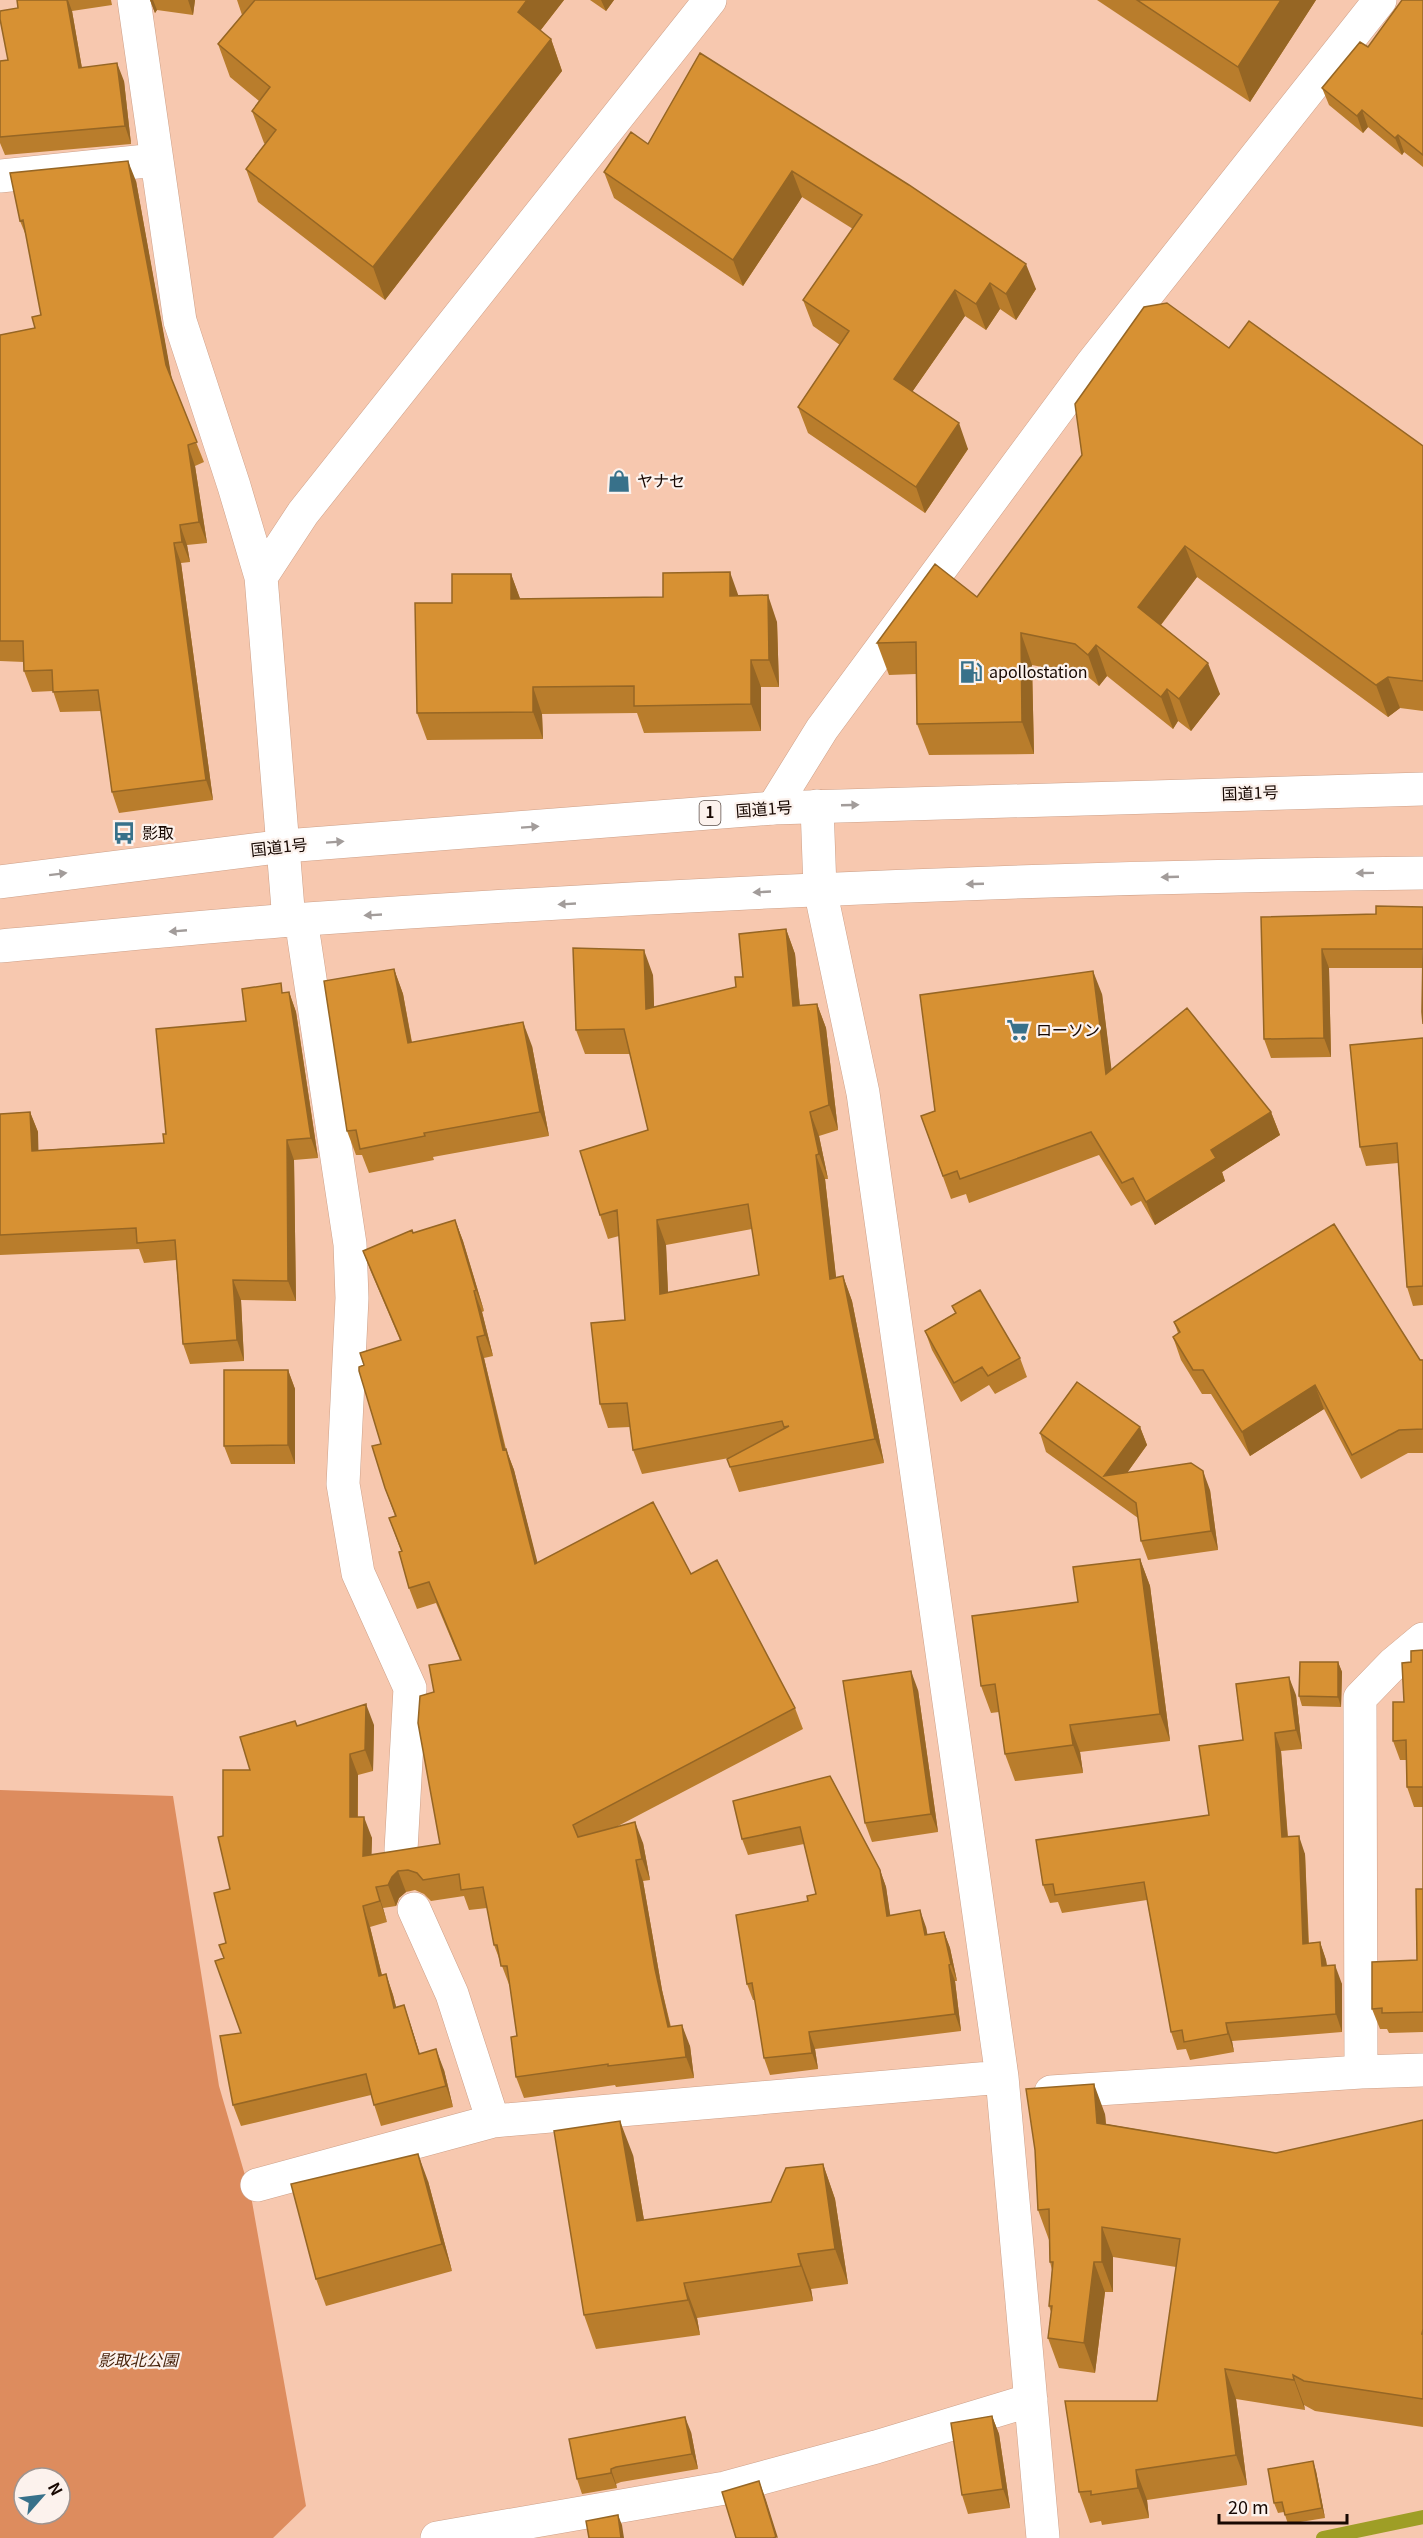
<svg xmlns="http://www.w3.org/2000/svg" width="1423" height="2538" viewBox="0 0 1423 2538" font-family="Georgia,'Noto Sans JP',serif">
<style>
.green{fill:#dd8c5e;fill-rule:evenodd}
.lines{fill:none;stroke-linecap:round;stroke-linejoin:round}
.stream{stroke:#9e9e26;stroke-width:14}
.minor-casing{stroke:#cda088;stroke-width:34}
.highway-casing{stroke:#cda088;stroke-width:34}
.minor{stroke:#fff;stroke-width:33}
.highway{stroke:#fff;stroke-width:33}
.wall{fill:#b97d2c;fill-rule:evenodd}
.shaded-wall{fill:#966624}
.building{fill:#d79133;stroke:#966624;stroke-width:1.5;fill-rule:evenodd}
.oneway{fill:#a29c9a}
.labels{text-anchor:middle;stroke-width:4.5;stroke-linejoin:round;paint-order:stroke}
.shield{fill:#fcf2ed;stroke:#5c4e48;stroke-width:1.5}
.shield-label{font-size:15px;font-weight:bold;fill:#170802}
.poi-label{font-size:16px;fill:#170802;stroke:#fcf2ed;text-anchor:start}
.street-label{font-size:16px;fill:#170802;stroke:#fcf2ed}
.park-label{font-size:16px;font-style:italic;fill:#49240d;stroke:#fcf2ed}
</style>
<rect width="100%" height="100%" fill="#f7c8af"/>
<path class="green" d="M0 1790 173 1796 219 2086 251 2196 306 2506 273 2538H0ZM24 2478H60V2514H24Z"/>
<g class="lines">
<path class="stream" d="M1323 2538 1423 2517"/>
<g class="minor-casing">
<path id="minor" d="M134 0 180 321 234 486 261 577 289 921
M0 176 156 160
M261 577 303 513 710 0
M817 806 820 889 863 1093 1002 2077 1043 2538
M773 808 822 729 1091 365 1380 0
M301 919 350 1244 352 1298 343 1484 358 1573 410 1688 401 1850
M414 1909 452 1994 493 2121
M1361 2072 1360 1698 1393 1664 1423 1639
M1051 2092 1361 2072 1423 2070
M257 2185 493 2121 1002 2077
M437 2538 725 2488 876 2447 1031 2400"/>
</g>
<g class="highway-casing">
<path id="highway" d="M0 882 285 846 773 808 1423 789
M0 946C102 937 204 926 307 919 678 893 1051 877 1423 873"/>
</g>
<use href="#minor" class="minor"/>
<use href="#highway" class="highway"/>
</g>
<path class="wall" d="M17 0H111L112 5 72 11 82 68 124 81 131 144 5 155 0 143V61L8 60 18 8Z
M150 0H195L193 15 157 10 155 13Z
M237 0H564L540 31 551 39 562 71 385 300 258 202 246 169 265 144 264 143 252 111 259 101 230 77 218 44 242 15Z
M590 0H614L606 11Z
M1097 0H1316L1250 102Z
M1423 0V167L1404 152 1402 155 1368 127 1363 133 1329 105 1322 88 1368 47Z
M700 53 1036 289 1016 320 1000 309 986 330 965 316 912 392 968 449 925 513 808 433 798 407 840 345 813 326 803 300 853 229 802 197 743 286 614 198 604 172 648 144Z
M136 181 172 382 204 462 195 466 207 543 187 545 190 562 181 563 213 800 119 813 112 792 101 711 60 712 53 691 32 692 24 671V662L0 661V335L35 328 41 315 27 238 20 221Z
M1229 348 1423 446V711L1400 708 1388 717 1197 577 1161 625 1220 694 1191 731 1178 721 1173 729 1107 676 1099 686 1087 676 1032 665 1034 754 929 755 917 724 916 674 889 675 877 643 977 597Z
M511 574 520 599 738 596 777 622 779 687H761V731L644 733 637 713 542 714 543 739 427 740 417 713 452 603Z
M1423 907 1422 968H1329L1331 1057 1271 1058 1264 1039 1261 917 1376 914Z
M786 929 795 954 800 1006 817 1004 826 1028 838 1130 819 1136 828 1179H825L836 1278 843 1276 852 1301 884 1463 739 1492 730 1467 729 1458 642 1474 633 1450 630 1427 608 1428 600 1404 625 1320 619 1236 608 1239 600 1215 648 1130 630 1054H585L576 1030 653 975 654 1007 736 987 743 977ZM752 1229 759 1275 668 1292 666 1245Z
M394 969 403 994 412 1042 532 1046 549 1136 433 1157 434 1160 369 1173 362 1155H356L347 1131Z
M289 992 296 1012 318 1158 294 1160 296 1301 241 1300 244 1361 190 1364 183 1344 176 1260 144 1263 139 1249 0 1255V1114L30 1112 38 1132V1150L164 1143 166 1134 246 1021 285 993Z
M1102 994 1111 1069 1271 1112 1280 1135 1222 1172 1225 1181 1155 1225 1141 1201 1131 1206 1099 1155 969 1203 966 1194 951 1199 921 1116 935 1111Z
M1423 1038V1305L1413 1306 1407 1287 1398 1163 1366 1166 1360 1147Z
M455 1220 463 1241 484 1311 482 1312 493 1356 484 1358 506 1449 514 1470 537 1563 691 1574 795 1708 803 1729 618 1826 643 1843 650 1880 643 1881 662 1990 671 2027 690 2046 694 2078 616 2087 615 2085 524 2098 516 2077 517 2036 510 1987 494 1945 487 1908 469 1910 464 1896 431 1901 424 1894 415 1890 406 1892 399 1898 396 1906 383 1908 387 1922 370 1927 382 1975 386 1974 393 1995 396 2007 404 2005 420 2054 444 2070 453 2107 381 2126 371 2095 241 2126 233 2105 241 2033 224 1958 226 1943 230 1889 223 1836 250 1770 297 1726 374 1725 373 1771 358 1775V1817L372 1838 371 1855 440 1844 434 1692 460 1660 436 1603 417 1609 409 1588 401 1551 389 1518 395 1516 385 1488 381 1444 364 1365 400 1340 371 1272 363 1251 413 1233Z
M952 1306 1020 1358 1027 1377 995 1394 989 1385 961 1402 932 1350 925 1331 955 1313Z
M1174 1322 1423 1360V1453H1408L1361 1479 1324 1409 1250 1456 1211 1394H1202L1181 1360 1173 1337 1178 1333Z
M288 1370 295 1389V1464H231L224 1446Z
M1140 1427 1147 1445 1127 1473 1210 1490 1218 1550 1148 1560 1141 1541 1138 1518 1046 1452 1040 1433Z
M1140 1559 1150 1586 1170 1741 1080 1752 1083 1773 1015 1781 1005 1754 999 1712 991 1713 981 1686 1078 1602Z
M1423 1650V2032L1389 2033 1387 2029H1380L1372 2009 1417 1960 1423 1889V1807H1414L1407 1787 1406 1760H1400L1393 1741 1404 1702 1411 1662Z
M1338 1662 1342 1672 1341 1707 1302 1706 1299 1696Z
M918 1690 938 1832 872 1842 865 1823Z
M1296 1695 1302 1749 1281 1751 1288 1837 1305 1854 1309 1943 1320 1942 1326 1960 1327 1966 1342 1984V2032L1232 2041 1234 2052 1190 2060 1186 2049 1177 2050 1171 2032 1147 1900 1062 1913 1058 1902 1050 1903 1043 1885 1209 1815 1243 1740Z
M830 1776 880 1870 886 1887 890 1916 926 1927 927 1935 944 1932 950 1948 957 1981H955L961 2031 815 2049 818 2069 770 2075 764 2058 755 2000H753L747 1984 808 1901 816 1894 804 1844 748 1855 742 1839Z
M1105 2114 1106 2124 1276 2153 1423 2121V2427L1315 2411 1304 2405 1305 2410 1236 2399 1247 2485 1147 2500 1149 2518 1102 2525 1101 2521 1090 2523 1079 2492 1157 2401 1176 2267 1113 2257V2292H1105L1095 2373 1059 2368 1048 2338 1051 2312 1049 2306 1052 2270 1050 2262 1049 2240 1038 2210 1035 2150Z
M633 2155 644 2220 771 2202 823 2164 835 2199 848 2284 811 2289 813 2301 697 2318 700 2335 596 2349 584 2315Z
M428 2181 452 2271 326 2306 316 2279Z
M992 2416 999 2434 1010 2508 968 2514 962 2495Z
M691 2432 698 2469 621 2482 616 2484 617 2488 582 2494 577 2479Z
M1316 2471 1325 2518 1288 2524 1284 2512 1278 2513 1274 2503Z"/>
<path class="shaded-wall" d="M67 0H68L72 11 85 86 79 68Z
M150 0H153L157 10 155 13Z
M188 0H195L193 15Z
M527 0H564L529 45 518 12Z
M601 0H614L606 11Z
M1281 0H1316L1250 102 1238 67Z
M551 39 562 71 385 300 373 267Z
M117 63 124 81 131 144 125 126Z
M1362 110 1368 127 1363 133 1357 116Z
M1398 135 1404 152 1402 155 1395 138Z
M128 161 136 181 173 385 166 365Z
M792 171 802 197 743 286 733 260Z
M1026 264 1036 289 1016 320 1006 294Z
M990 283 1000 309 986 330 976 304Z
M955 290 965 316 903 405 894 379Z
M959 423 968 449 925 513 916 487Z
M188 445 195 466 207 543 199 522Z
M180 525 187 545 190 562 182 542Z
M174 543 181 563 213 800 206 780Z
M1185 546 1197 577 1150 639 1138 607Z
M730 572 740 600 730 596Z
M511 574 521 601 511 599Z
M768 595 777 622 779 687 769 660Z
M1021 633 1032 665 1034 754 1022 722Z
M1096 645 1107 676 1099 686 1088 655Z
M751 660 761 687V731L751 704Z
M1208 663 1220 694 1191 731 1179 699Z
M1388 677 1400 708 1388 717 1376 685Z
M533 687 542 714 543 739 533 712Z
M1167 689 1178 721 1173 729 1161 697Z
M786 929 795 954 802 1031 793 1006Z
M1322 949 1329 968 1331 1057 1324 1038Z
M644 950 653 975 655 1033 646 1009Z
M394 969 403 994 416 1067 408 1043Z
M1093 971 1102 994 1115 1097 1106 1074Z
M289 992 296 1012 318 1158 311 1138Z
M817 1004 826 1028 838 1130 829 1105Z
M523 1022 532 1046 549 1136 540 1112Z
M30 1112 38 1132 39 1171 32 1151Z
M810 1112 819 1136 828 1179 819 1154Z
M1271 1112 1280 1135 1222 1172 1225 1181 1155 1225 1146 1202 1211 1150Z
M287 1140 294 1160 296 1301 288 1281Z
M816 1155 825 1179 839 1303 830 1279Z
M455 1220 463 1241 484 1311 476 1290Z
M657 1220 666 1245 669 1318 660 1294Z
M843 1276 852 1301 884 1463 875 1439Z
M233 1280 241 1300 244 1361 237 1340Z
M474 1291 482 1312 493 1356 485 1335Z
M477 1337 484 1358 510 1470 503 1450Z
M288 1370 295 1389V1464L288 1445Z
M1315 1385 1324 1409 1250 1456 1242 1432Z
M1140 1427 1147 1445 1116 1488 1104 1476Z
M506 1449 514 1470 543 1584 535 1564Z
M1203 1471 1210 1490 1218 1550 1211 1531Z
M1140 1559 1150 1586 1170 1741 1160 1714Z
M1338 1662 1342 1672 1341 1707 1338 1697Z
M911 1671 918 1690 938 1832 931 1814Z
M1289 1677 1296 1695 1302 1749 1296 1730Z
M366 1704 374 1725 373 1771 365 1750Z
M1070 1725 1080 1752 1083 1773 1073 1745Z
M1275 1733 1281 1751 1289 1855 1282 1837Z
M350 1754 358 1775 357 1838 350 1817Z
M364 1817 372 1838 371 1877 363 1856Z
M635 1822 643 1843 650 1880 642 1859Z
M1299 1836 1305 1854 1309 1962 1303 1944Z
M636 1860 643 1881 662 1990 675 2048 668 2027 655 1969Z
M880 1870 886 1887 893 1933 887 1916Z
M398 1871 406 1892 399 1898 396 1906 388 1885 392 1877Z
M376 1887 383 1908 387 1922 380 1901Z
M363 1906 370 1927 387 1996 379 1976Z
M920 1910 926 1927 931 1952 925 1935Z
M944 1932 950 1948 957 1981 951 1964Z
M1320 1942 1326 1960 1329 1984 1322 1966Z
M949 1965 955 1981 961 2031 955 2014Z
M1335 1965 1342 1984V2032L1336 2014Z
M386 1974 393 1995 402 2029 394 2008Z
M404 2005 411 2026 426 2075 419 2054Z
M1226 2023 1232 2041 1234 2052 1228 2034Z
M682 2025 690 2046 694 2078 686 2057Z
M809 2032 815 2049 818 2069 812 2053Z
M436 2049 444 2070 453 2107 446 2086Z
M1094 2084 1105 2114 1108 2153 1097 2123Z
M620 2121 633 2155 650 2256 637 2221Z
M418 2154 428 2181 452 2271 442 2244Z
M823 2164 835 2199 848 2284 835 2249Z
M1102 2227 1113 2257V2292L1102 2262Z
M798 2254 811 2289 813 2301 801 2266Z
M1094 2262 1105 2292 1095 2373 1084 2343Z
M684 2283 697 2318 700 2335 688 2300Z
M1225 2369 1236 2399 1247 2485 1236 2455Z
M1293 2375 1304 2405 1305 2410 1294 2380Z
M992 2416 999 2434 1010 2508 1003 2489Z
M685 2417 691 2432 698 2469 692 2454Z
M1313 2461 1316 2471 1325 2518 1322 2508Z
M611 2469 616 2484 617 2488 611 2473Z
M1136 2470 1147 2500 1149 2518 1138 2488Z
M759 2481 766 2500 778 2538 776 2537Z
M618 2515 622 2525 624 2538H621Z"/>
<path class="building" d="M17 0H67L79 68 117 63 125 126 0 137V61L8 60 0 19V11L18 8Z
M255 0H527L518 12 551 39 373 267 246 169 276 130 252 111 270 87 218 44Z
M1137 0H1281L1238 67Z
M1402 0H1423V155L1398 135 1395 138 1362 110 1357 116 1322 88 1360 42 1368 47Z
M700 53 909 185 1026 264 1006 294 990 283 976 304 955 290 894 379 959 423 916 487 798 407 849 331 803 300 862 215 792 171 733 260 604 172 631 132 648 144Z
M128 161 166 365 197 442 188 445 199 522 180 525 182 542 174 543 206 780 112 792 98 690 53 692 52 670 24 671 23 641H0V335L35 328 32 317 41 315 23 220 20 221 10 173Z
M1167 303 1229 348 1249 321 1423 446V681L1388 677 1376 685 1185 546 1138 607 1208 663 1179 699 1167 689 1161 697 1096 645 1088 655 1075 644 1021 633 1022 722 917 724 916 642 877 643 935 564 977 597 1082 455 1075 404 1144 307Z
M730 572V596L768 595 769 660H751V704L634 706V686L533 687V712L417 713 415 603H452V574H511V599L663 597V573Z
M1376 906 1423 907V1024L1422 1012 1423 949H1322L1324 1038 1264 1039 1261 917 1376 914Z
M786 929 793 1006 817 1004 829 1105 810 1112 819 1154 816 1155 830 1279 843 1276 875 1439 730 1467 727 1459 789 1426 784 1427 782 1421 633 1450 627 1403 600 1404 591 1323 625 1320 617 1210 600 1215 580 1151 648 1130 624 1029 576 1030 573 948 644 950 646 1009 736 987 735 977H743L739 934ZM748 1204 759 1275 660 1294 657 1220Z
M394 969 408 1043 523 1022 540 1112 424 1133 425 1136 360 1149 356 1130 347 1131 324 981Z
M1093 971 1106 1074 1187 1008 1271 1112 1211 1150 1216 1158 1146 1202 1133 1178 1122 1183 1091 1132 960 1179 957 1171 943 1176 921 1116 935 1111 920 995Z
M281 983 282 993 289 992 311 1138 287 1140 288 1281 233 1280 237 1340 183 1344 175 1240 137 1243 136 1228 0 1235V1114L30 1112 32 1151 164 1143 163 1134H166L156 1029 246 1021 242 989Z
M1423 1038V1286L1407 1287 1397 1143 1360 1147 1350 1045Z
M455 1220 476 1290 474 1291 485 1335 477 1337 503 1450 506 1449 535 1564 653 1502 691 1574 717 1560 795 1708 573 1825 578 1837 635 1822 642 1859 636 1860 655 1969 668 2027 682 2025 686 2057 608 2066V2064L516 2077 511 2037 517 2036 507 1966H501L497 1945H494L483 1887 461 1890 459 1874 423 1880 417 1873 408 1870 398 1871 392 1877 388 1885 376 1887 380 1901 363 1906 379 1976 386 1974 394 2008 404 2005 419 2054 436 2049 446 2086 374 2105 366 2074 233 2105 220 2036 241 2033 215 1961 224 1958 219 1945 226 1943 214 1893 230 1889 218 1837 223 1836V1770H250L240 1737 295 1721 297 1726 366 1704 365 1750 350 1754V1817H364L363 1856 440 1844 418 1723 420 1696 434 1692 429 1665 461 1660 429 1582 409 1588 399 1552 402 1551 389 1518 396 1516 385 1488 372 1446 381 1444 359 1371V1367L364 1365 360 1353 401 1340 363 1251 412 1230 413 1233Z
M1334 1224 1420 1360H1423V1429L1399 1430 1352 1455 1315 1385 1242 1432 1203 1370H1193L1173 1337 1180 1332 1174 1322Z
M980 1290 1020 1358 988 1376 982 1367 954 1383 925 1331 956 1313 952 1306Z
M224 1370H288V1445L224 1446Z
M1077 1382 1140 1427 1104 1476 1191 1463 1203 1471 1211 1531 1141 1541 1136 1503 1040 1433Z
M1140 1559 1160 1714 1070 1725 1073 1745 1005 1754 995 1684 981 1686 972 1616 1078 1602 1073 1567Z
M1423 1650V2012L1382 2013V2008L1372 2009V1962L1417 1960 1416 1889H1423V1787H1407L1406 1740 1393 1741V1702H1404L1402 1663 1411 1662V1651Z
M1300 1662H1338V1697L1299 1696Z
M911 1671 931 1814 865 1823 843 1681Z
M1289 1677 1296 1730 1275 1733 1282 1837 1299 1836 1303 1944 1320 1942 1322 1966 1335 1965 1336 2014 1226 2023 1228 2034 1184 2042 1182 2030 1171 2032 1144 1882 1055 1895 1053 1884 1043 1885 1036 1840 1209 1815 1199 1746 1243 1740 1236 1684Z
M830 1776 880 1870 887 1916 920 1910 925 1935 944 1932 951 1964 949 1965 955 2014 809 2032 812 2053 764 2058 752 1983 747 1984 736 1915 808 1901 807 1896 816 1894 800 1827 742 1839 733 1801Z
M1094 2084 1097 2123 1276 2153 1423 2120V2329L1422 2334H1423V2399L1304 2381 1293 2375 1294 2380 1225 2369 1236 2455 1136 2470 1138 2488 1091 2495V2491L1079 2492 1065 2401H1157L1180 2239 1102 2227V2262H1094L1084 2343 1048 2338 1052 2306H1049L1053 2262H1050L1049 2209 1038 2210 1035 2150 1026 2089Z
M620 2121 637 2221 771 2202 786 2168 823 2164 835 2249 798 2254 801 2266 684 2283 688 2300 584 2315 554 2131Z
M418 2154 442 2244 316 2279 291 2184Z
M992 2416 1003 2489 962 2495 951 2423Z
M685 2417 692 2454 616 2467 611 2469V2473L577 2479 569 2439Z
M1313 2461 1322 2508 1285 2515 1282 2502 1274 2503 1268 2469Z
M759 2481 776 2537 773 2538H736L722 2492Z
M618 2515 621 2538H589L586 2521Z"/>
<defs><path id="oneway-solid" d="M-6-.8H1V-3.2L6.5 0L1 3.2V.8H-6Z" transform="scale(1.5)"/></defs>
<g class="oneway">
<use href="#oneway-solid" transform="translate(850 805) rotate(-2)"/>
<use href="#oneway-solid" transform="translate(530 827) rotate(-4)"/>
<use href="#oneway-solid" transform="translate(335 842) rotate(-4)"/>
<use href="#oneway-solid" transform="translate(1365 873) rotate(179)"/>
<use href="#oneway-solid" transform="translate(58 874) rotate(-7)"/>
<use href="#oneway-solid" transform="translate(1170 877) rotate(178)"/>
<use href="#oneway-solid" transform="translate(975 884) rotate(178)"/>
<use href="#oneway-solid" transform="translate(762 892) rotate(177)"/>
<use href="#oneway-solid" transform="translate(567 904) rotate(177)"/>
<use href="#oneway-solid" transform="translate(373 915) rotate(177)"/>
<use href="#oneway-solid" transform="translate(178 931) rotate(175)"/>
</g>
<defs>
<g id="shop-bare" transform="scale(1.8)"><path d="M-5-2.5h2.3a2.7 3.5 0 0 1 5.4 0H5L5.5 6h-11ZM-1.5-2.5h3a1.5 2.3 0 0 0-3 0Z" fill="#38718a" stroke="#fcf2ed" stroke-width="2.5" paint-order="stroke"/></g>
<g id="fuel-bare" transform="scale(1.8)"><path d="M-5.5-6h7V0h2V4h1.3V-2.5L3-4.5l.8-.8L6-3V5H2.5V1h-1V6h-7ZM-4.2-4.7v3.2H.2V-4.7Z" fill="#38718a" stroke="#fcf2ed" stroke-width="2.5" paint-order="stroke"/></g>
<g id="bus-bare" transform="scale(1.8)"><path d="M-5-6H5V4H4V6H2V4H-2V6H-4V4H-5ZM-3.5-4V0h7V-4ZM-3.5 1.2v1.5H-2V1.2ZM2 1.2v1.5H3.5V1.2Z" fill="#38718a" stroke="#fcf2ed" stroke-width="2.5" paint-order="stroke"/></g>
<g id="supermarket-bare" transform="scale(1.8)"><path d="M-6-5.5h2.5l.6 2H6L4.5 2H-2.5L-4.4-4H-6ZM-1.5 3.2a1.3 1.3 0 1 0 .1 0ZM3 3.2a1.3 1.3 0 1 0 .1 0Z" fill="#38718a" stroke="#fcf2ed" stroke-width="2.5" paint-order="stroke"/></g>
</defs>
<g fill-rule="evenodd">
<use href="#shop-bare" x="619" y="481"/>
<use href="#fuel-bare" x="971" y="672"/>
<use href="#bus-bare" x="124" y="833"/>
<use href="#supermarket-bare" x="1018" y="1030"/>
</g>
<g class="labels">
<rect class="shield" x="699.5" y="801" width="21" height="24" rx="4.5"/>
<g class="shield-label">
<text x="710" y="818">1</text>
</g>
<g class="poi-label">
<text x="637" y="487">ヤナセ</text>
<text x="989" y="678">apollostation</text>
<text x="142" y="839">影取</text>
<text x="1036" y="1036">ローソン</text>
</g>
<g class="street-label">
<text transform="translate(1250 793) rotate(-2)" y="6">国道1号</text>
<text transform="translate(764 809) rotate(-4)" y="6">国道1号</text>
<text transform="translate(279 847) rotate(-6)" y="6">国道1号</text>
</g>
<g class="park-label">
<text x="138" y="2366">影取北公園</text>
</g>
</g>
<g transform="translate(42 2496) rotate(62)"><circle r="28" fill="#fcf2ed" stroke="#a0948f" stroke-width="1.5"/>
<path d="M0-4.5L10 22L0 15L-10 22Z" fill="#38718a"/>
<text y="-9" font-size="16" font-weight="bold" text-anchor="middle" fill="#170802">N</text>
</g>
<path d="M1219 2514v9h128v-9" fill="none" stroke="#170802" stroke-width="3"/>
<text x="1228" y="2514" font-size="18" fill="#170802" stroke="#fcf2ed" stroke-width="4.5" paint-order="stroke">20 m</text>
</svg>
